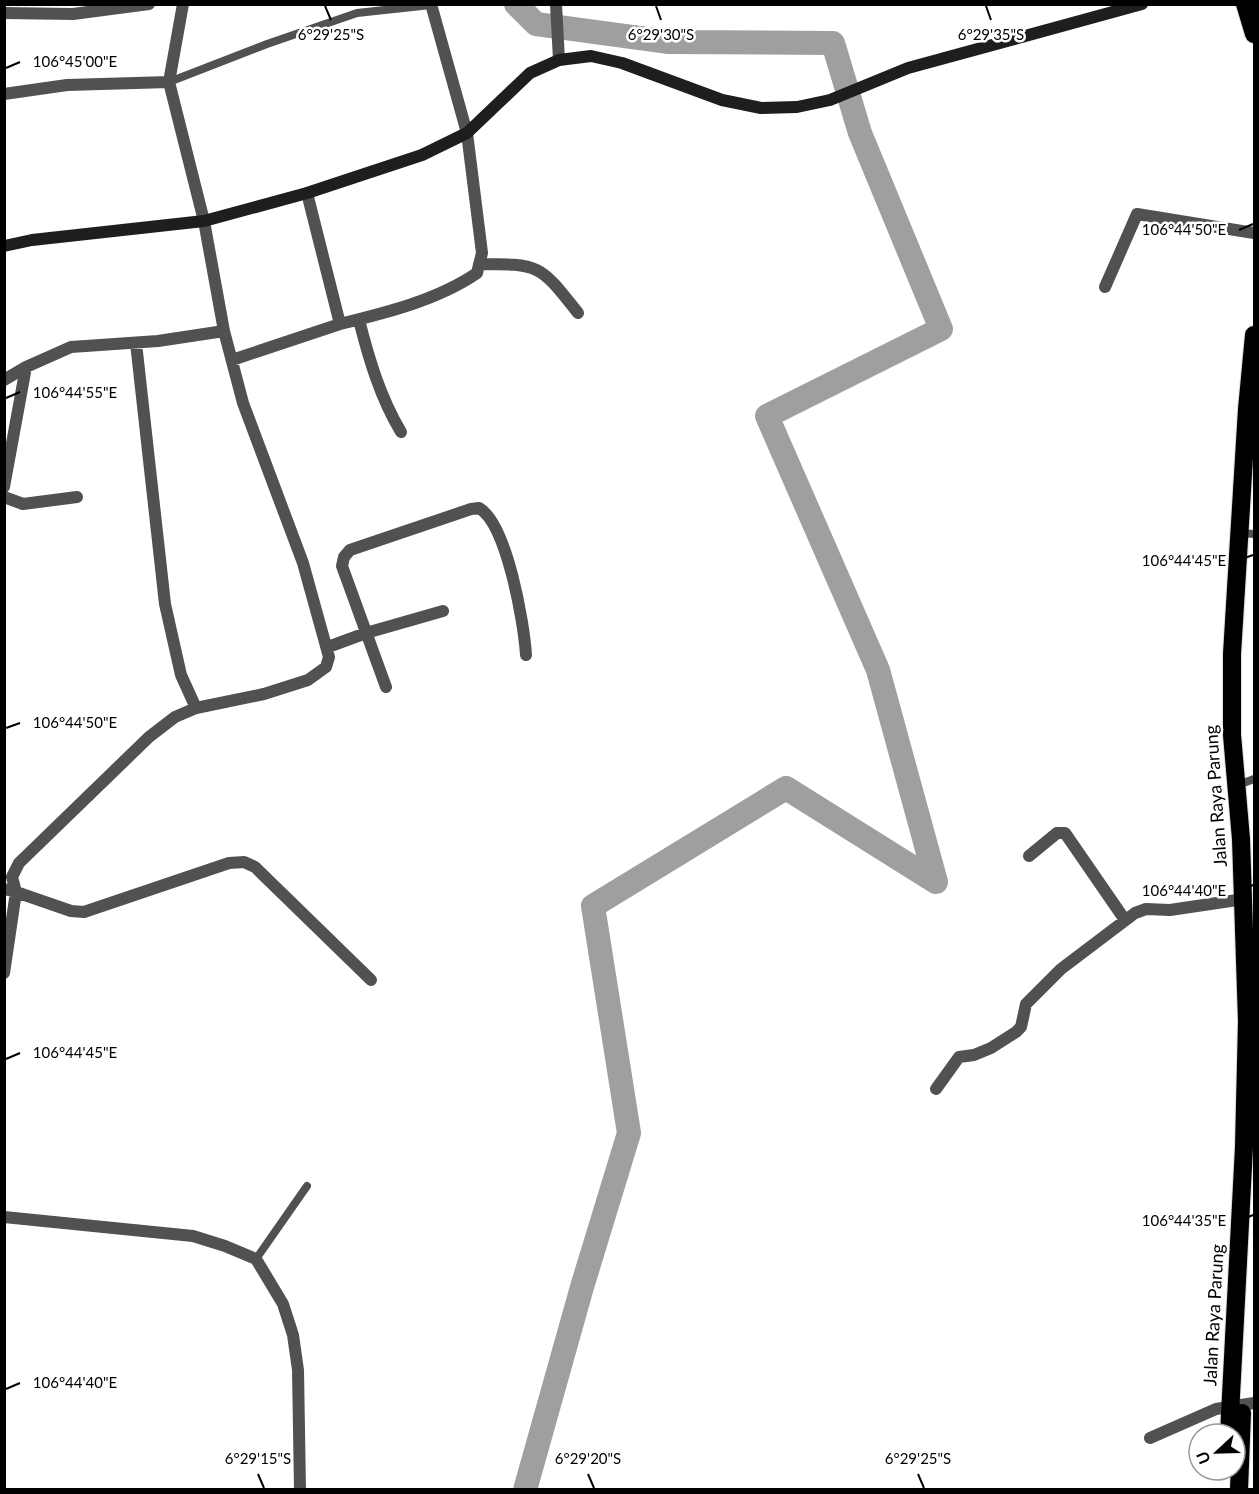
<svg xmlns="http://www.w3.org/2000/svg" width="1259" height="1494" viewBox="0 0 1259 1494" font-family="Lato,sans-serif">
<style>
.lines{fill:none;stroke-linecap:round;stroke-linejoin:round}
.river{stroke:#9f9f9f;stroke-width:24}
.highway-casing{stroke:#dbdbdb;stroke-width:20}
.lane{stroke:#515151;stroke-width:8}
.street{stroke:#515151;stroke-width:12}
.secondary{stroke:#1e1e1e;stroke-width:12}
.highway{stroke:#000;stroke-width:18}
.ticks{fill:none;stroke:#000;stroke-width:2}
.labels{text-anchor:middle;stroke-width:5;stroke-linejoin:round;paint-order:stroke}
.street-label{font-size:18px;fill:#000;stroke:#fff}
.ticks-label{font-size:15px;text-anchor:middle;fill:#000;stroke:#fff;stroke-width:5;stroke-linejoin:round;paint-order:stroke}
</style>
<rect width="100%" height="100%" fill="#fff"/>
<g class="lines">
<path class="river" d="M516 4 536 24 669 42 833 43 860 133 941 329 767 416 878 670 936 882 786 788 593 906 629 1133 582 1287 525 1490"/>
<g class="highway-casing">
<path id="highway" d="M1245 4 1254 34
M1229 1434 1244 1147 1247 1021 1241 839 1232 735V654L1247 409 1254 335
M1239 1490 1242 1413"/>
</g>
<path class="lane" d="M169 82 267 44 357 13 431 5
M1240 533 1254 534
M1246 782 1254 779
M256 1259 307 1186"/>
<path class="street" d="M556 4 559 60
M4 13 73 14 149 4
M4 94 67 85 169 82
M479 264C541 264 540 265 578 313
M1105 287 1137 214 1254 233
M359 320C369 359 380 397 401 432
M340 324C385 313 438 300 477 273L482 253 467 133 431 4
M136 343 165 604 181 675 196 708
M232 360 340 324 307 193
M4 380 26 367
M4 487 26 367 71 347 158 341 224 331
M4 497 23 504 77 497
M328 647 366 633 443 611
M386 687 342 566 344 557 350 550 471 509 479 508C507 524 524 623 526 655
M1029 856 1057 833H1065L1125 920
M4 889 16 892 12 877 19 863 149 737 175 717 196 708 264 694 308 680 326 667 329 657 303 563 243 403 224 331 204 221 169 82 183 4
M4 973 16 892 71 911 84 912 229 863 244 862 255 867 371 980
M936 1089 959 1057 974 1055 991 1048 1016 1032 1021 1027 1026 1004 1061 969 1135 913 1146 909 1170 910 1244 899
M4 1217 193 1236 225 1246 256 1259 283 1304 293 1335 298 1370 300 1490
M1150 1438 1216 1409 1254 1403"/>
<path class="secondary" d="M4 246 32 240 204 221 307 193 422 155 467 133 530 73 559 60 591 56 622 63 722 100 761 108 797 107 830 100 908 68 1142 4"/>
<use href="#highway" class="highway"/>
</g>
<path class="ticks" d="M325 6 331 20M656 6 661 20M986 6 991 20M6 68 20 62M1239 230 1253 224M6 398 20 392M1239 560 1253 555M6 728 20 723M1239 891 1253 885M6 1059 20 1053M1239 1221 1253 1215M6 1389 20 1383M258 1474 264 1488M588 1474 594 1488M918 1474 924 1488"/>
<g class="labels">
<g class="street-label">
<text transform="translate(1216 796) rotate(-94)" y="6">Jalan Raya Parung</text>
<text transform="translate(1214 1315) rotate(-87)" y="6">Jalan Raya Parung</text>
</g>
</g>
<g class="ticks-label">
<text x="331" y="40">6°29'25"S</text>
<text x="661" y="40">6°29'30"S</text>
<text x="991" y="40">6°29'35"S</text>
<text x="75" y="67">106°45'00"E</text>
<text x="1184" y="235">106°44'50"E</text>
<text x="75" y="398">106°44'55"E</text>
<text x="1184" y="566">106°44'45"E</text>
<text x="75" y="728">106°44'50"E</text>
<text x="1184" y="896">106°44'40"E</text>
<text x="75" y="1058">106°44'45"E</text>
<text x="1184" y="1226">106°44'35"E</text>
<text x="75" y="1388">106°44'40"E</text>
<text x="258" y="1464">6°29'15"S</text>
<text x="588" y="1464">6°29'20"S</text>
<text x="918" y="1464">6°29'25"S</text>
</g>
<rect width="1259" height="1494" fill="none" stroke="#000000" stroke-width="12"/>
<g transform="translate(1217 1452) rotate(248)"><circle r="28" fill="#ffffff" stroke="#999999" stroke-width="1.5"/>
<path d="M0-4.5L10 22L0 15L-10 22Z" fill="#000000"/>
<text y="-9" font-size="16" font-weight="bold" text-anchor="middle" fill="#000000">U</text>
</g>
</svg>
